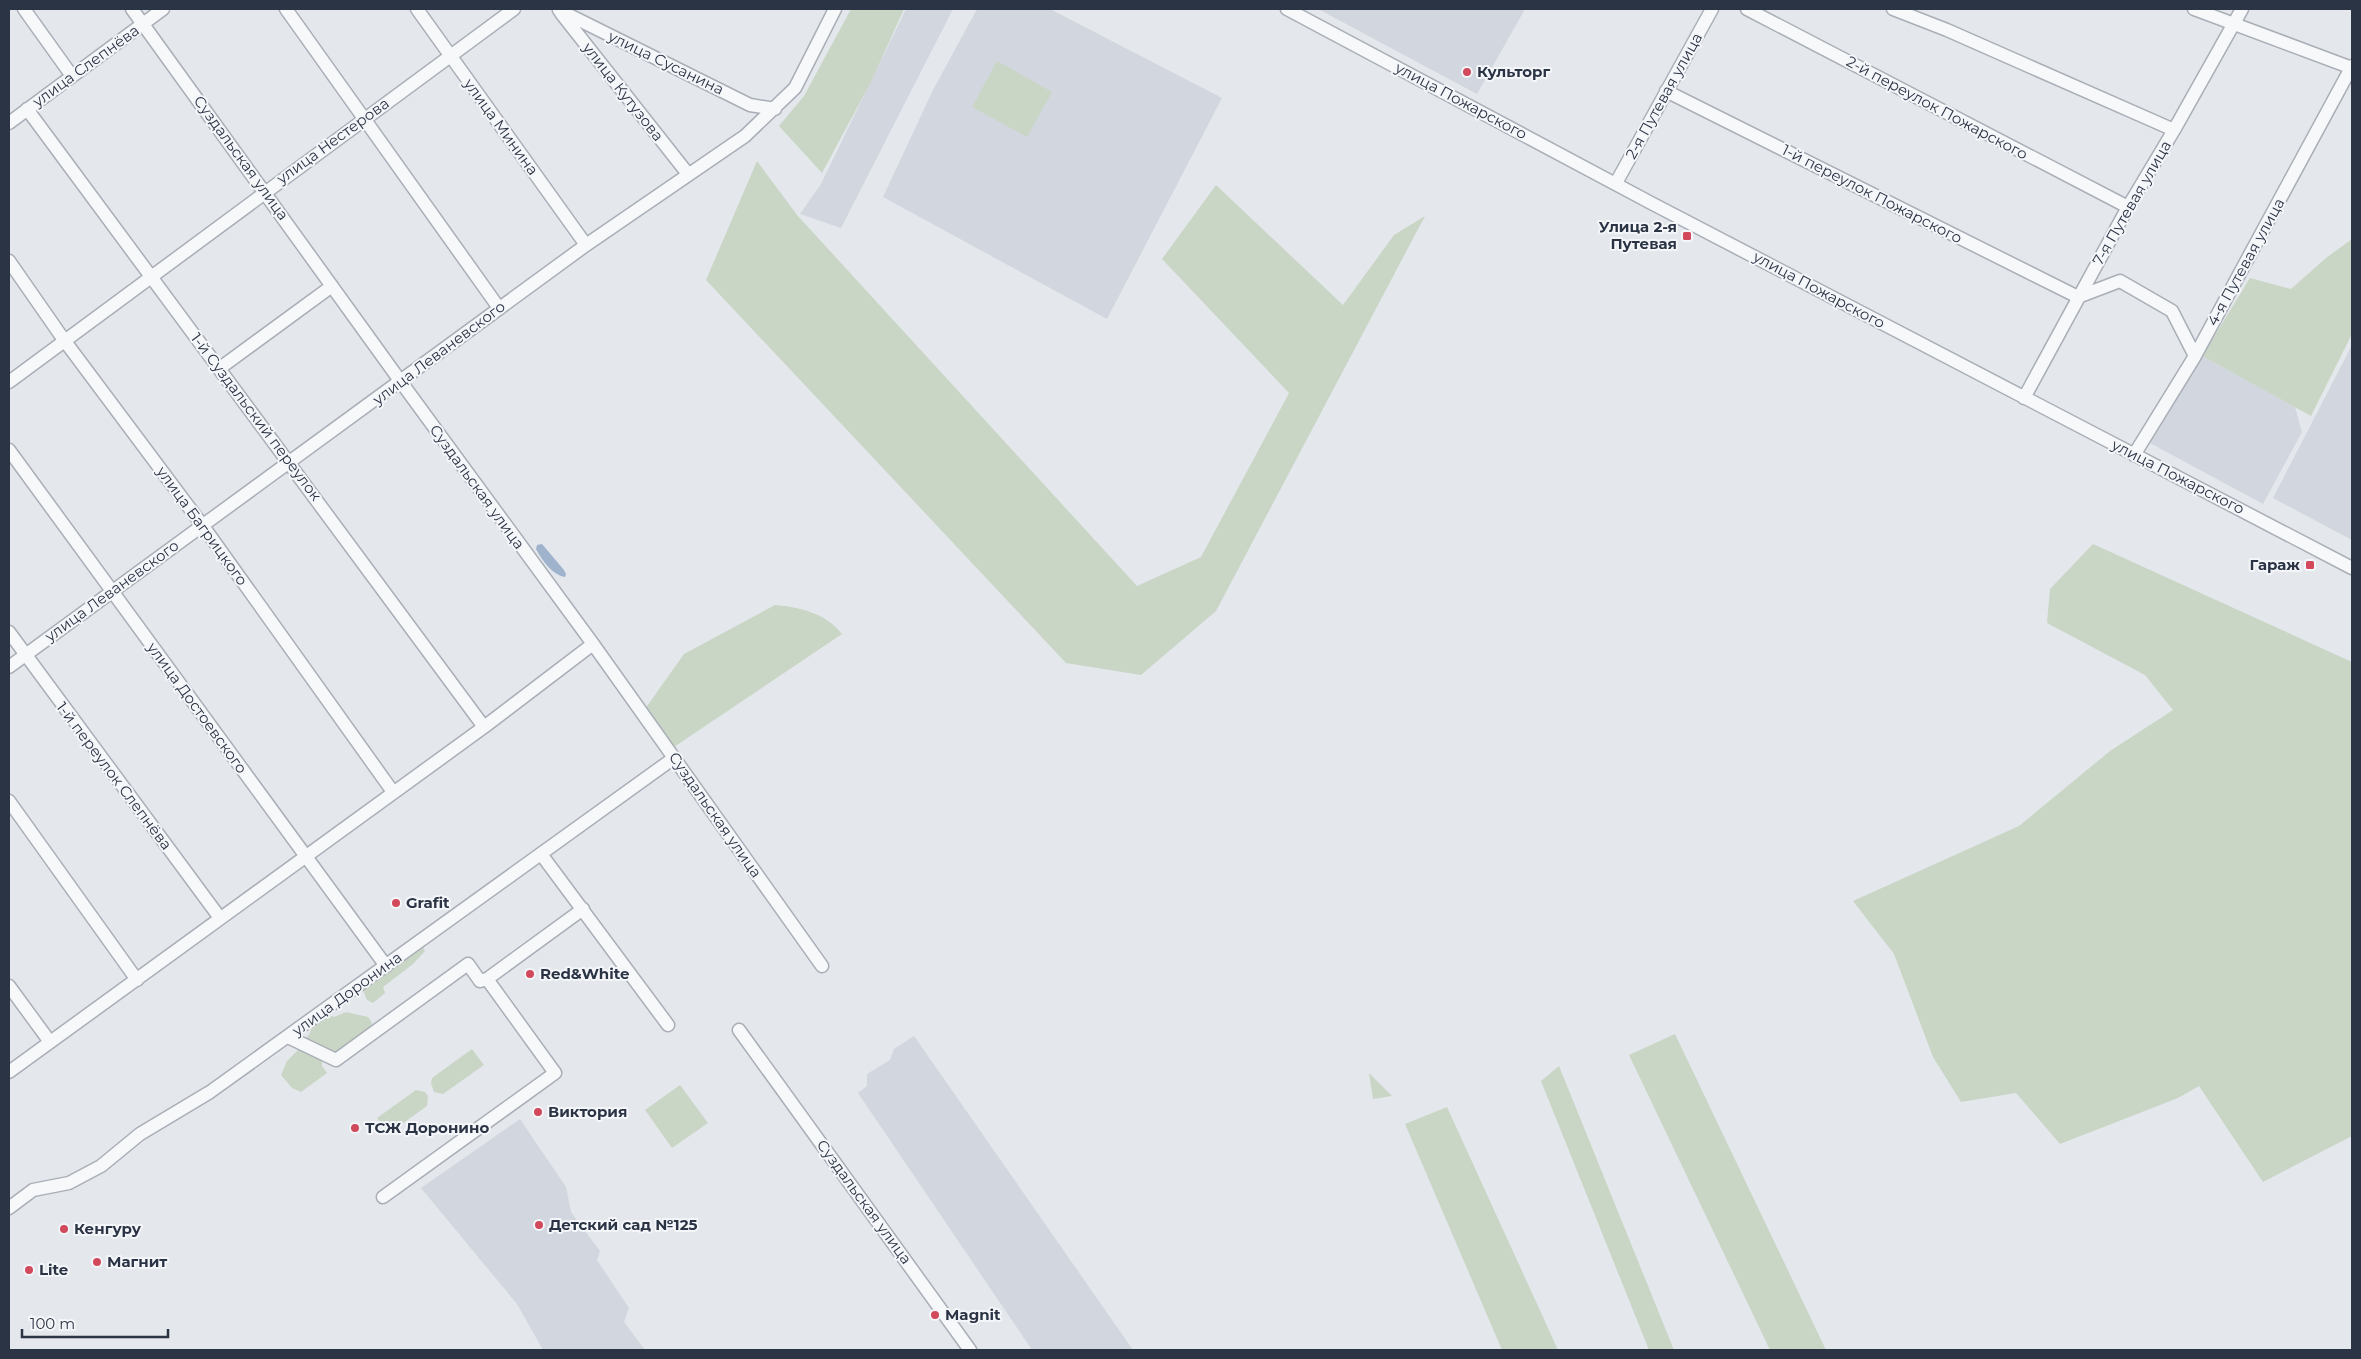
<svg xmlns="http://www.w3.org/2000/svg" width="2361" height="1359" viewBox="0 0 2361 1359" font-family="Montserrat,sans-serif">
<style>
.built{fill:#d2d6de}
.green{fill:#c9d6c5}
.water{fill:#9fb4cc}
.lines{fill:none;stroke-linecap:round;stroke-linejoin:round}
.minor-casing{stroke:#a9aeb7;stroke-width:15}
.minor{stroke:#f7f8fa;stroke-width:12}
.poi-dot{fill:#d1495b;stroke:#f4f6f9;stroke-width:2}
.labels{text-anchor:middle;stroke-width:4;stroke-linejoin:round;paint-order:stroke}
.street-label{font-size:15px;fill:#2b3445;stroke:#f4f6f9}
.poi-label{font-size:15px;font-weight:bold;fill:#2b3445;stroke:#f4f6f9;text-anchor:start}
</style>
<rect width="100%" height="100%" fill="#e4e7ec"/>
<path class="built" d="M906 9H953L841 228 800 214 821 184Z
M977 9H1050L1222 98 1107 319 883 197 933 90Z
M1318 9H1525L1477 94Z
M2352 345V540L2273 498Z
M2202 356 2295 407 2302 432 2263 504 2150 443Z
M914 1036 1133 1350H1032L858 1093 867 1086V1074L890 1060 894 1049Z
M520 1119 566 1187 571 1212 600 1251 597 1260 629 1308 624 1322 645 1350H543L517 1304 421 1188Z"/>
<path class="green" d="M851 9H904L871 82 822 173 779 126 804 96Z
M997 61 1052 92 1027 137 972 107Z
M757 161 797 215 1137 586 1201 557 1289 393 1162 259 1216 185 1343 305 1394 235 1425 216 1216 611 1141 675 1066 663 706 280Z
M2352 239V334L2311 416 2202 356 2250 278 2291 289 2326 258Z
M2093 544 2352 662V1136L2263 1182 2199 1086 2178 1098 2060 1144 2016 1093 1961 1102 1933 1057 1894 954 1853 901 2019 826 2110 751 2173 710 2145 675 2047 623 2050 589Z
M775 605C799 607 826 613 842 634L671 749 645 709 684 654Z
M422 945 425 951 413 964 383 987 385 993 373 1003 367 1000 362 988Z
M346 1012 368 1017 372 1023 370 1029 339 1052 323 1048 305 1040 310 1033 312 1024 325 1014 334 1017Z
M1675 1034 1826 1350H1770L1629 1055Z
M299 1049 322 1060V1066L327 1073 301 1092 292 1088 281 1075 287 1061Z
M472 1049 484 1065 443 1094 434 1092 431 1083 432 1078Z
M1559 1066 1674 1350H1649L1541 1081Z
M1369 1073 1392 1096 1373 1099Z
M680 1085 708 1123 672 1148 645 1110Z
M416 1090 425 1092 428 1096 427 1106 388 1134 377 1118Z
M1447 1107 1558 1350H1502L1405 1124Z"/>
<path class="water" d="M542 544 564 570 566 574 565 577C552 575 542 560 536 549L537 545Z"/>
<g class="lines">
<g class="minor-casing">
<path id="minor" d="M24 9 72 76
M132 9 401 382 593 644 822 966
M286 9 499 308
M417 9 586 245
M1287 9 1653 204 2352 568
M1747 9 2128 207
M1893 9 1947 30 2174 130
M2194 9 2352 68
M559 10 750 105 775 109
M561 13 688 174
M1666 91 2078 297 2120 281 2172 311 2195 356
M27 109 484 727
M9 123 163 9
M1616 183 1712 9
M9 261 64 340 203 526 393 792
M220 368 332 286
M9 382 514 9
M2024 398 2128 207 2174 130 2242 9
M9 450 386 966
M2134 455 2195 356 2352 66
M9 632 220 918
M9 667 586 245 745 136 795 88 835 9
M9 801 137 980
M541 854 668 1025
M9 986 50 1042
M739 1030 970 1350
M288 1037 336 1060 468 964 480 981 487 979
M9 1072 484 727 593 644
M383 1197 555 1073 487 979 583 909
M9 1208 33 1190 69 1183 101 1166 140 1134 210 1092 674 758"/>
</g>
<use href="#minor" class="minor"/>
</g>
<g class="poi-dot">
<circle cx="1467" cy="72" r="5"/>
<rect x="1682" y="231" width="10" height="10" rx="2.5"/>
<rect x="2305" y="560" width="10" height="10" rx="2.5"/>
<circle cx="396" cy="903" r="5"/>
<circle cx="530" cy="974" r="5"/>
<circle cx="538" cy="1112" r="5"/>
<circle cx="355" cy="1128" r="5"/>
<circle cx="539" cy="1225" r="5"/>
<circle cx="64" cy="1229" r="5"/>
<circle cx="97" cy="1262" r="5"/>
<circle cx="29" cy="1270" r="5"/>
<circle cx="935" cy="1315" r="5"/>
</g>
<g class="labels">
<g class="street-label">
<text transform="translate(666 63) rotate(26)" y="5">улица Сусанина</text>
<text transform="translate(86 66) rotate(-36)" y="5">улица Слепнёва</text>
<text transform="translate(623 92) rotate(52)" y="5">улица Кутузова</text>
<text transform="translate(1664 96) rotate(-61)" y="5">2-я Путевая улица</text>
<text transform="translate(1461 101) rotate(28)" y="5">улица Пожарского</text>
<text transform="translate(1937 108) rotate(28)" y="5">2-й переулок Пожарского</text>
<text transform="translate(501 127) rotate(54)" y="5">улица Минина</text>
<text transform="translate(333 141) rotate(-36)" y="5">улица Нестерова</text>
<text transform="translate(241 158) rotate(54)" y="5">Суздальская улица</text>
<text transform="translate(1872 194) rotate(27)" y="5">1-й переулок Пожарского</text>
<text transform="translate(2132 203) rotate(-60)" y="5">7-я Путевая улица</text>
<text transform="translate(2246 262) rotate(-61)" y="5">4-я Путевая улица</text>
<text transform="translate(1819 290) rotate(28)" y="5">улица Пожарского</text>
<text transform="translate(439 353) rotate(-37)" y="5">улица Леваневского</text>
<text transform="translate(256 417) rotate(53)" y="5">1-й Суздальский переулок</text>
<text transform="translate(2178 477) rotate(27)" y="5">улица Пожарского</text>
<text transform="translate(477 487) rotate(54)" y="5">Суздальская улица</text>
<text transform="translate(202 526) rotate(54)" y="5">улица Багрицкого</text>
<text transform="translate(112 591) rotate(-36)" y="5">улица Леваневского</text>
<text transform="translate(197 708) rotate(54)" y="5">улица Достоевского</text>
<text transform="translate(114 776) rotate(53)" y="5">1-й переулок Слепнёва</text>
<text transform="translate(715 815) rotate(55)" y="5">Суздальская улица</text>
<text transform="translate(347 994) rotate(-36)" y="5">улица Доронина</text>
<text transform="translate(864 1202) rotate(54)" y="5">Суздальская улица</text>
</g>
<g class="poi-label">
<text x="1477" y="77">Культорг</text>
<text x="1677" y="232" text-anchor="end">Улица 2-я<tspan x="1677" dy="17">Путевая</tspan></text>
<text x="2300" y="570" text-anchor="end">Гараж</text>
<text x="406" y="908">Grafit</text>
<text x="540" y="979">Red&amp;White</text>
<text x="548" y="1117">Виктория</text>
<text x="365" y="1133">ТСЖ Доронино</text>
<text x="549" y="1230">Детский сад №125</text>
<text x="74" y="1234">Кенгуру</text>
<text x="107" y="1267">Магнит</text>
<text x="39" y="1275">Lite</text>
<text x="945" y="1320">Magnit</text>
</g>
</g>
<rect width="2361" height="1359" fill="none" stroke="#2b3445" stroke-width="20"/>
<path d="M22 1329v8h146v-8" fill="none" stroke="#2b3445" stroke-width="2.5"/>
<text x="30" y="1329" font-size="15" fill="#2b3445" stroke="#f4f6f9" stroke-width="4" paint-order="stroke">100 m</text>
</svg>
